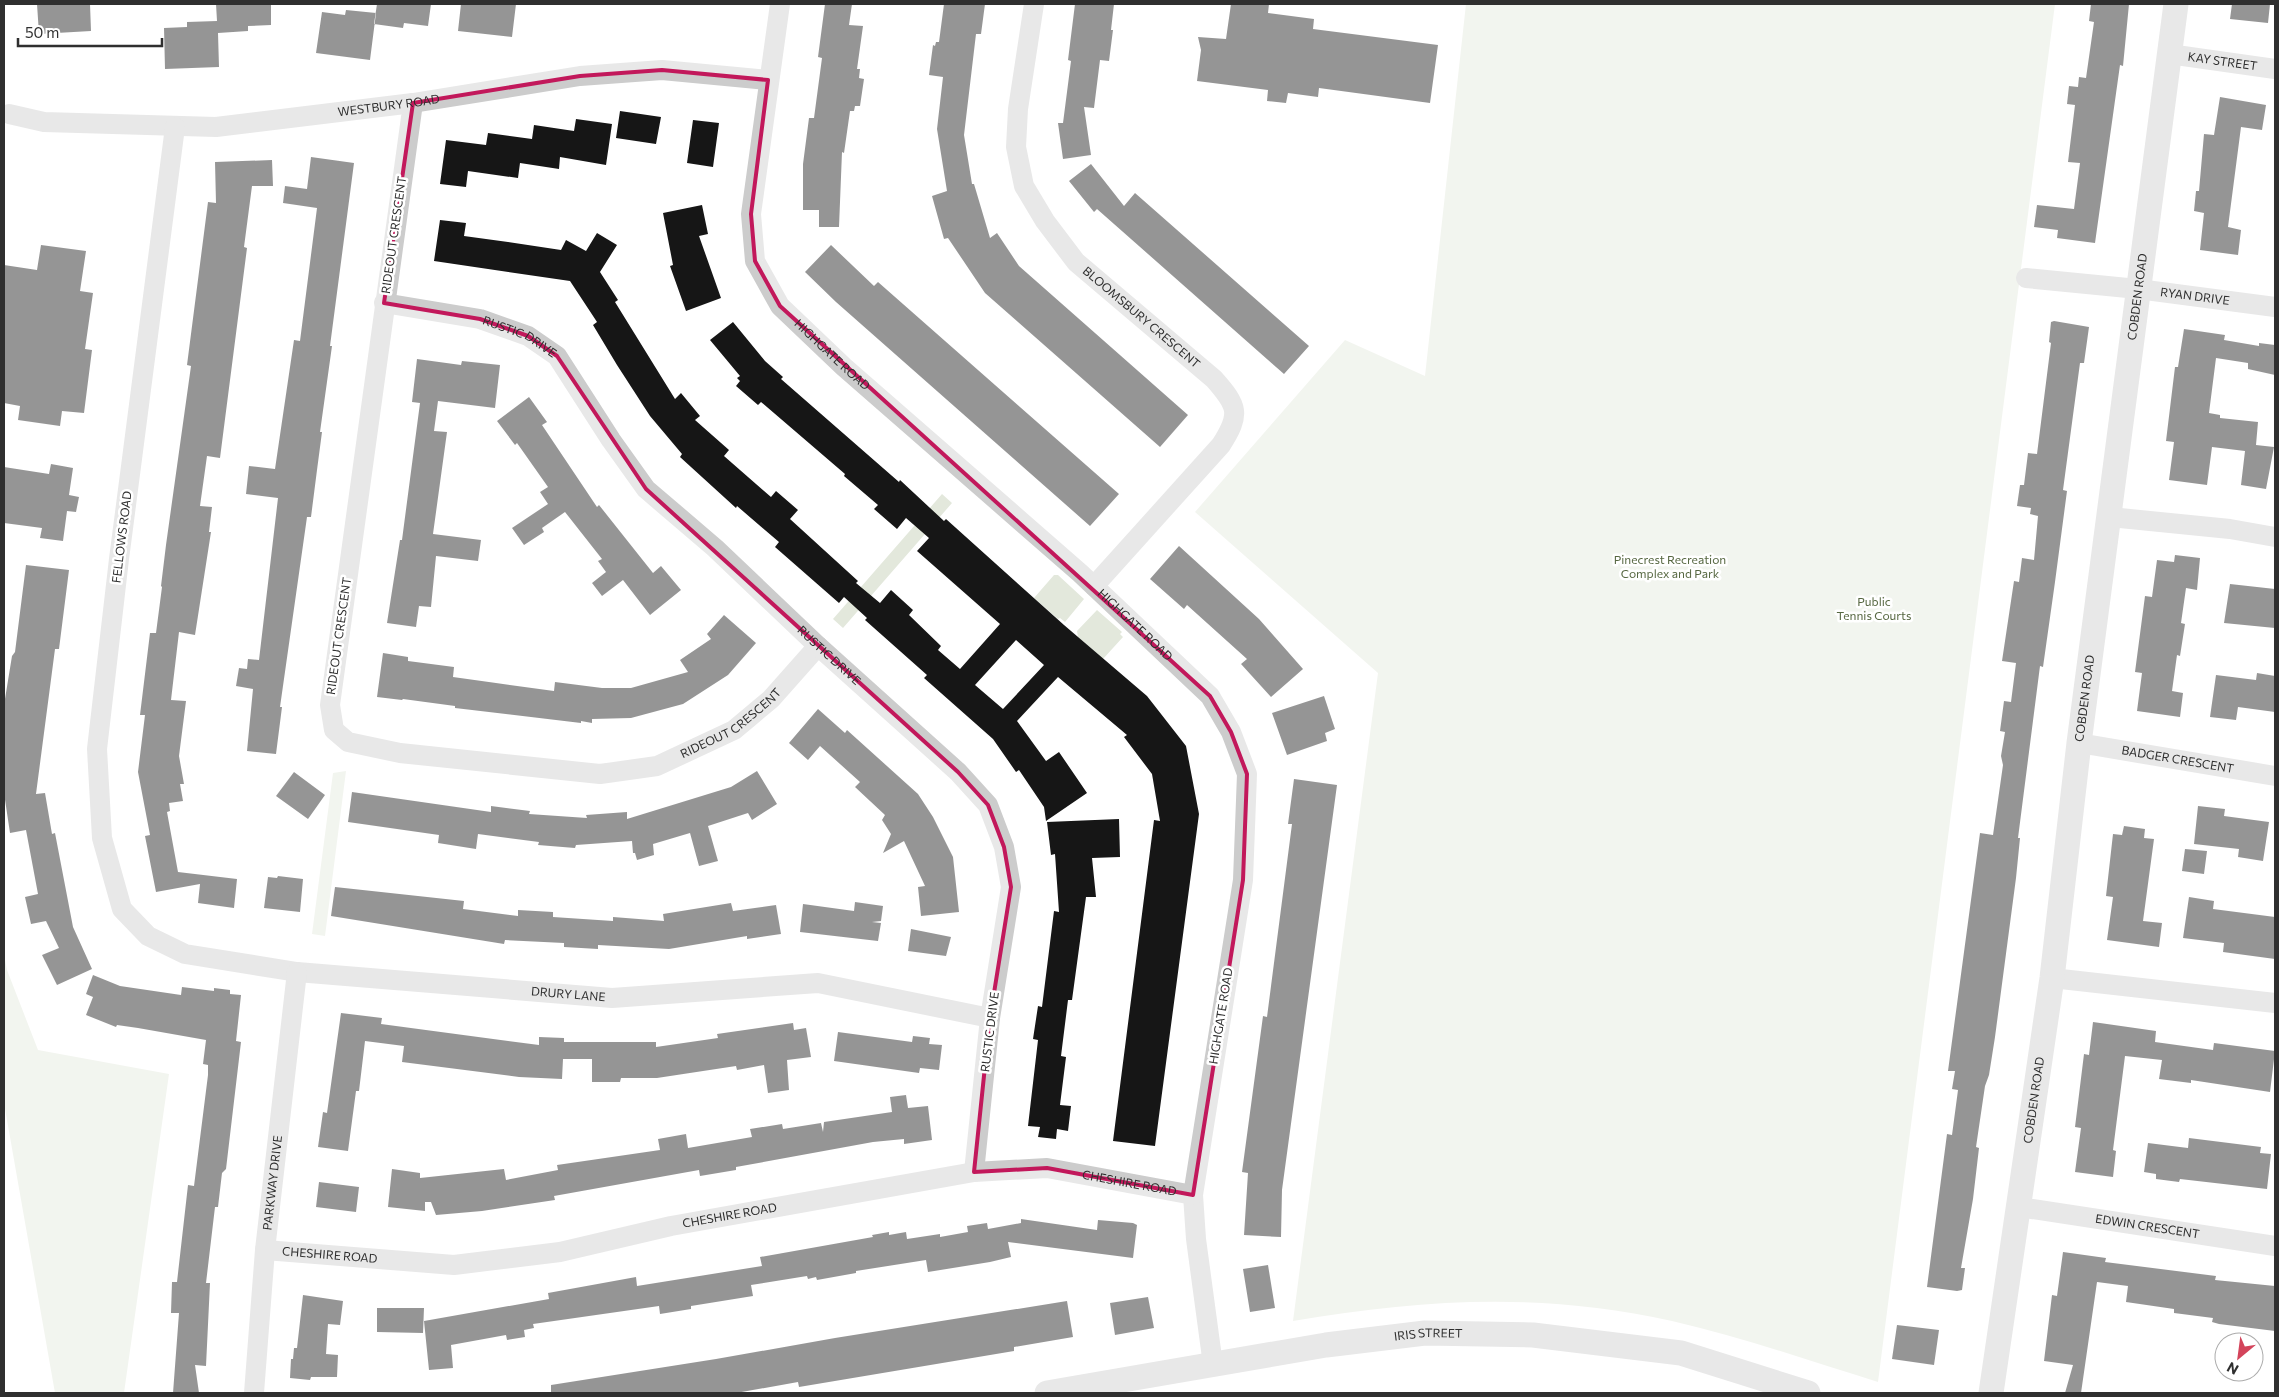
<svg xmlns="http://www.w3.org/2000/svg" width="2279" height="1397" viewBox="0 0 2279 1397" font-family="Commissioner,sans-serif">
<style>
.green{fill:#e3e8dc}
.building{fill:#161616;fill-rule:evenodd}
.lines{fill:none;stroke-linecap:round;stroke-linejoin:round}
.minor{stroke:#ccc;stroke-width:20}
.tertiary{stroke:#ccc;stroke-width:25}
.marked{fill:none;stroke:#c2185b;stroke-width:4;stroke-linejoin:round}
.labels{text-anchor:middle;stroke-width:5;stroke-linejoin:round;paint-order:stroke}
.street-label{font-size:12px;fill:#2f2f2f;stroke:#fff}
.park-label{font-size:12px;fill:#566741;stroke:#fff}
</style>
<rect width="100%" height="100%" fill="#fff"/>
<path class="green" d="M1466 4H2055L1878 1382C1810 1361 1742 1337 1672 1321 1540 1292 1425 1299 1293 1321L1378 673 1195 512 1345 340 1425 376Z
M942 494 952 503 843 628 833 619Z
M1054 575H1058L1084 599 1065 622 1060 618 1058 619 1034 598Z
M1097 610 1122 632 1120 634 1123 637 1103 659 1078 637 1077 631Z
M346 771 325 936 312 934 333 773Z
M4 955 7 970 38 1050 169 1074 124 1393H55L4 1103Z"/>
<path class="building" d="M37 4H90L91 31 39 34Z
M216 4H271V25L248 26V31L218 33 219 67 165 69 164 28 187 27V22L217 21Z
M377 4H431L428 26 404 23 403 28 374 24Z
M461 4H516L512 37 458 31Z
M825 4H852L849 25 863 26 857 69H860L859 78 864 79 860 106H855L854 111H850L844 153 842 152 839 227H819V210H803V164L809 118H814L822 58 818 57Z
M944 4H985L981 34H976L964 135 972 184H974L990 238 997 233 1019 266 1188 415 1160 447 985 293 948 238 944 239 932 196 947 191 937 129 943 77 929 75 933 45 935 46 936 42H939Z
M1075 4H1114L1111 30H1113L1109 61 1100 60 1094 108 1084 107 1091 155 1063 159 1058 123H1063L1071 61 1068 60Z
M1231 4H1269L1268 13 1314 19 1313 29 1438 45 1430 103 1319 88 1318 97 1288 93 1286 103 1267 101 1268 90 1197 81 1201 50 1198 37 1226 39Z
M2091 4H2129L2123 66 2120 65 2095 243 2057 238 2058 230 2034 227 2037 205 2074 209 2080 163 2068 162 2075 105 2067 104 2069 86 2078 87 2079 77 2086 78 2094 22 2089 21Z
M2232 4H2270L2268 23 2230 19Z
M346 10 376 13 370 60 316 53 322 12 345 15Z
M2220 97 2266 105 2262 130 2241 127 2228 227 2241 230 2238 255 2200 250 2204 213 2194 211 2196 191H2199L2204 134 2214 135Z
M620 111 661 117 656 144 616 138Z
M576 119 612 124 606 165 560 157 559 169 520 163 518 178 468 171 466 187 440 184 446 140 486 145 488 133 532 139 534 125 574 131Z
M693 120 719 123 713 167 687 163Z
M311 157 354 163 330 346H332L320 432H322L317 470 311 517H307L280 707H282L276 754 247 751 253 689 236 686 239 668 247 669 248 659 259 660 278 498 246 494 249 466 275 469 294 340 300 341 317 208 283 203 285 186 307 189Z
M272 160 273 186H252L244 247 247 248 220 458 207 456 200 506 212 507 209 532H211L195 635 179 632 171 700 186 701 179 756 184 784H180L183 801 169 803 170 811 167 812 178 872 237 879 234 908 198 903 200 884 156 892 145 836 150 835 138 772 145 715H140L150 633H156L162 587 161 586 166 545 191 366 187 365 208 202 216 203 215 162Z
M1091 164 1124 206 1135 193 1309 346 1284 374 1097 209 1094 212 1069 181Z
M702 205 708 234 699 236 721 298 686 311 670 266 673 265 663 213Z
M440 220 466 223 464 236 508 242 561 250 566 240 586 251 597 233 617 245 600 272 618 300 615 302 675 399 681 393 700 416 695 420 729 450 724 456 771 497 776 491 798 510 790 519 858 581 856 583 880 603 891 590 913 610 909 615 941 646 938 650 960 669 1000 624 917 551 929 538 906 518 897 529 874 509 878 505 844 476 845 474 761 402 758 405 736 386 740 381 737 378 740 376 710 340 733 322 765 361 783 377 781 379 899 482 900 480 944 521 946 519 1064 625 1147 696 1186 746 1199 814 1155 1146 1113 1141 1154 820 1160 821 1152 774 1124 737 1127 735 1058 677 1017 721 1046 761 1059 752 1087 793 1046 821 1044 807 1019 770 1016 772 993 739 924 678 927 675 865 620 867 618 844 597 839 603 775 547 779 542 737 506 736 508 680 457 682 454 650 416 617 365 593 325 597 322 570 281 434 261ZM1016 640 1044 665 1003 709 975 685Z
M41 245 86 251 80 291 93 293 85 349 92 350 84 413 62 411 60 426 18 420 20 406 4 403V265L37 270Z
M831 245 874 286 878 282 1119 494 1090 526 836 302 805 272Z
M2054 321 2089 327 2084 363H2080L2063 490 2067 491 2055 582 2043 667 2040 666 2018 838H2020L2016 878 1995 1037 1989 1075 1985 1086 1976 1147 1979 1148 1973 1199 1961 1268H1965L1962 1290 1957 1291 1927 1287 1947 1134 1952 1135 1958 1090 1952 1089 1955 1071H1948L1980 833 1993 835 2003 765 2001 756 2005 732 2000 731 2004 701 2011 702 2016 663 2002 661 2014 581 2019 582 2022 558 2034 560 2038 516 2030 514 2031 508 2017 506 2020 485H2024L2028 453 2037 454 2051 343 2049 342 2051 322Z
M2184 329 2225 335 2224 340 2259 346V343L2275 345V375L2248 369V363L2216 358 2209 413 2220 415V418L2258 422 2256 445 2274 447 2266 489 2241 485 2245 451 2212 447 2207 485 2169 480 2174 442 2166 441 2175 367H2178Z
M417 359 461 365 462 361 500 365 495 408 438 401 434 431 447 432 433 534 481 540 478 561 436 556 431 607 419 606 416 627 387 623 400 540H402L420 403 412 402Z
M529 397 547 422 542 425 597 507 599 505 653 573 661 566 681 590 650 615 623 580 602 596 592 583 606 572 598 561 602 559 565 512 542 528 544 532 524 545 512 528 548 504 540 492 548 487 517 443 515 445 497 421Z
M51 464 73 468 69 495 79 497 76 512 67 511 63 541 40 538 42 528 4 523V467L49 474Z
M1179 546 1259 619 1303 669 1271 697 1241 664 1247 659 1187 605 1184 609 1150 579Z
M2175 555 2200 558 2197 590 2186 588 2181 623 2185 624 2180 656 2177 655 2172 691 2183 693 2180 717 2137 711 2142 673 2135 672 2145 596 2152 597 2157 560 2174 562Z
M26 565 69 570 59 649H55L36 794 45 793 52 834 55 833 73 927 92 969 57 985 42 955 59 948 46 921 31 924 25 897 38 894 26 830 10 833 4 793V705L12 656 15 652Z
M2230 584 2275 589V628L2224 623Z
M724 615 756 643 728 675 683 704 631 718 592 719V723L581 721V723L472 710 455 708V706L403 699 402 700 377 697 383 653 408 657V661L454 667 453 677 496 683 554 691 555 682 602 688H631L688 672 680 660 711 639 707 634Z
M2257 673 2275 676V712L2238 707 2236 720 2210 717 2216 675 2256 680Z
M1324 696 1335 729 1325 733 1327 741 1287 755 1272 713Z
M818 709 845 733 847 730 918 794 933 817 953 857 959 912 921 916 918 887 925 886 904 841 883 853 891 834 882 820 885 815 855 787 860 782 820 746 808 760 789 743Z
M757 771 777 804 752 820 748 813 708 826 718 861 699 866 690 833 653 844 654 855 637 860 635 853H633L632 841 576 845 575 848 538 845 539 842 478 834 476 849 438 843 439 835 348 822 352 792 491 812V806L530 811 529 814 587 818 586 815 627 812V819L731 787Z
M294 772 325 795 308 819 276 796Z
M1294 779 1337 785 1282 1190 1281 1237 1244 1235 1248 1173 1242 1172 1263 1016 1267 1017 1292 824H1288Z
M2198 806 2225 809 2224 816 2269 822 2263 861 2238 857 2239 849 2194 844Z
M1119 819 1120 857 1092 858 1096 897H1086L1072 1000H1068L1061 1056 1066 1057 1060 1105 1071 1106 1068 1131 1057 1129 1056 1139 1038 1137 1040 1127 1028 1126 1038 1040 1033 1039 1038 1006 1042 1007 1054 911 1059 912 1055 854 1051 855 1047 822Z
M2124 826 2145 829 2144 838 2154 839 2143 921 2162 923 2159 947 2107 940 2113 897 2106 896 2113 834 2122 835Z
M2185 849 2207 851 2204 874 2182 871Z
M278 876 303 879 300 912 264 908 268 877 277 878Z
M335 887 464 901 463 909 518 916V910L553 912V917L613 921V917L664 921 663 914 731 903 733 911 776 905 781 934 747 939V936L669 949 598 945V949L564 947V943L505 940 504 944 331 916Z
M2189 897 2214 901 2213 909 2275 917V959L2223 952 2224 943 2183 938Z
M855 902 883 906 881 921 872 922 881 923 878 941 800 932 803 904 854 911Z
M911 929 951 937 946 956 908 951Z
M93 975 120 986 181 995 182 987 214 991V988L230 990V994L241 995 236 1041 241 1042 226 1169 222 1173 218 1207H215L206 1283H210L206 1366 195 1365 199 1393H173L179 1313H171L172 1282H177L188 1185 194 1186 208 1075V1065L203 1064 206 1040 138 1028 117 1025 116 1027 86 1015 93 997 86 994Z
M341 1013 382 1018 381 1024 539 1045V1037L564 1038V1042H656V1047L718 1038 717 1034 793 1023 794 1030 806 1028 811 1057 787 1060 789 1090 768 1093 764 1065 737 1070 736 1066 657 1078H621L620 1082H592V1059H563L562 1079 519 1077 402 1062 404 1046 365 1041 359 1091H356L348 1151 318 1147 323 1112 327 1113Z
M2093 1022 2156 1031 2155 1042 2213 1050 2214 1043 2275 1051 2270 1092 2191 1080V1083L2159 1079 2162 1060 2125 1056 2113 1150 2116 1151 2113 1177 2075 1172 2081 1128 2075 1127 2084 1054 2089 1055Z
M838 1032 912 1042 913 1036 930 1038 929 1044 942 1045 939 1070 920 1068 919 1073 834 1061Z
M906 1095 908 1108 928 1106 932 1140 904 1144V1139L873 1142 736 1167V1170L700 1176 699 1170 554 1196 555 1200 482 1211 436 1215 431 1202H425V1211L388 1207 392 1169 420 1173V1178L504 1169 506 1180 558 1170 557 1165 660 1150 658 1139 686 1134 688 1148 752 1137 750 1129 782 1124 783 1129 821 1123 823 1132 824 1122 892 1112 890 1097Z
M2189 1138 2261 1147 2260 1153 2271 1154 2267 1189 2180 1179 2179 1182 2156 1179V1174L2144 1172 2148 1143 2188 1148Z
M319 1182 359 1187 356 1212 316 1207Z
M1021 1219 1097 1230 1098 1220 1133 1223 1137 1225 1133 1258 1008 1242 1011 1257 990 1262 928 1272 926 1260 856 1271V1273L817 1280 816 1277 808 1279 807 1276 751 1285 753 1296 691 1306V1309L660 1314 659 1306 533 1324 534 1328 524 1330 525 1337 507 1340 506 1335 451 1345 453 1368 429 1370 424 1321 549 1299 548 1293 636 1277 637 1286 762 1266 760 1257 873 1237 872 1235 889 1232V1235L906 1232 907 1239 940 1234V1237L968 1232 967 1226 987 1223 988 1229 1021 1223Z
M2063 1252 2106 1258 2105 1262 2216 1276 2215 1280 2275 1286V1331L2219 1324 2212 1322 2213 1318 2174 1313V1309L2126 1302 2128 1286 2097 1282 2081 1393H2065L2073 1365 2044 1361 2052 1295 2057 1296Z
M1268 1265 1275 1308 1250 1312 1243 1269Z
M303 1295 343 1301 340 1325 328 1324 326 1354 338 1355 337 1377H311L310 1380 290 1378 291 1359H293L294 1348H297Z
M1148 1297 1154 1328 1115 1335 1110 1303Z
M1067 1301 1073 1337 1014 1347V1351L799 1387 798 1382 736 1393H551V1385L716 1359 835 1338Z
M377 1308H424L423 1333 377 1332Z
M1897 1325 1939 1330 1934 1365 1892 1359Z"/>
<g class="lines">
<g class="minor">
<path id="s1" d="M780 4 751 214 755 261 780 306 844 367 1080 573 1210 696 1231 732 1247 774 1243 880 1193 1195 1196 1239 1213 1365"/>
<path id="s2" d="M1034 4 1018 109 1016 147 1024 186 1045 221 1076 262 1214 379C1238 406 1241 414 1221 445L1094 586"/>
<path id="s3" d="M2169 54 2275 69"/>
<path id="s4" d="M413 103 330 705 334 730 348 742 400 753 600 774 657 766 734 730 771 699 818 646"/>
<path id="s5" d="M9 114 44 122 216 127 413 103 580 76 662 70 768 80"/>
<path id="s6" d="M175 127 119 559 97 749 102 838 122 909 148 936 185 954 297 972 612 998 818 983 990 1018"/>
<path id="s7" d="M2026 278 2138 289 2275 307"/>
<path id="s8" d="M384 303 480 319 528 336 557 356 611 440 646 489 715 548 818 646 958 772 988 805 1004 847 1011 887 990 1018 974 1172"/>
<path d="M2110 517 2230 529 2275 537"/>
<path id="s9" d="M2079 743 2275 776"/>
<path d="M2052 978 2275 1003"/>
<path id="s10" d="M2019 1207 2275 1246"/>
<path id="s11" d="M265 1250 454 1265 560 1252 671 1226 974 1172 1047 1168 1193 1195"/>
<path id="s12" d="M254 1393 265 1250 297 972"/>
</g>
<g class="tertiary">
<path id="s13" d="M1047 1393 1326 1345 1425 1333 1533 1335 1681 1353 1808 1393"/>
<path id="s14" d="M1991 1393 2052 978 2079 743 2176 4"/>
</g>
</g>
<path d="M0 0H2279V1397H0ZM662 70 768 80 751 214 755 261 780 306 1210 696 1231 732 1247 774 1243 880 1193 1195 1047 1168 974 1172 990 1018 1011 887 1004 847 988 805 958 772 646 489 557 356 528 336 480 319 384 303 413 103 580 76Z" fill="#fff" fill-opacity=".55" fill-rule="evenodd"/>
<path class="marked" d="M662 70 768 80 751 214 755 261 780 306 1210 696 1231 732 1247 774 1243 880 1193 1195 1047 1168 974 1172 990 1018 1011 887 1004 847 988 805 958 772 646 489 557 356 528 336 480 319 384 303 413 103 580 76Z"/>
<g class="labels">
<g class="street-label">
<text dy="4" stroke="none"><textPath href="#s3" startOffset="54">KAY STREET</textPath></text>
<text dy="4" stroke="none"><textPath href="#s5" startOffset="382">WESTBURY ROAD</textPath></text>
<text transform="translate(394 235) rotate(-82)" y="4">RIDEOUT CRESCENT</text>
<text dy="4" stroke="none"><textPath href="#s7" startOffset="170">RYAN DRIVE</textPath></text>
<text dy="4" stroke="none"><textPath href="#s14" startOffset="1106">COBDEN ROAD</textPath></text>
<text dy="4" stroke="none"><textPath href="#s2" startOffset="362">BLOOMSBURY CRESCENT</textPath></text>
<text dy="4" stroke="none"><textPath href="#s8" startOffset="141">RUSTIC DRIVE</textPath></text>
<text dy="4" stroke="none"><textPath href="#s1" startOffset="382">HIGHGATE ROAD</textPath></text>
<text transform="translate(122 537) rotate(-83)" y="4">FELLOWS ROAD</text>
<text dy="4" stroke="none"><textPath href="#s1" startOffset="788">HIGHGATE ROAD</textPath></text>
<text transform="translate(339 636) rotate(-82)" y="4">RIDEOUT CRESCENT</text>
<text dy="4" stroke="none"><textPath href="#s8" startOffset="591">RUSTIC DRIVE</textPath></text>
<text dy="4" stroke="none"><textPath href="#s14" startOffset="701">COBDEN ROAD</textPath></text>
<text dy="4" stroke="none"><textPath href="#s4" startOffset="1049">RIDEOUT CRESCENT</textPath></text>
<text dy="4" stroke="none"><textPath href="#s9" startOffset="100">BADGER CRESCENT</textPath></text>
<text dy="4" stroke="none"><textPath href="#s6" startOffset="1254">DRURY LANE</textPath></text>
<text transform="translate(1221 1016) rotate(-81)" y="4">HIGHGATE ROAD</text>
<text transform="translate(990 1032) rotate(-83)" y="4">RUSTIC DRIVE</text>
<text dy="4" stroke="none"><textPath href="#s14" startOffset="296">COBDEN ROAD</textPath></text>
<text dy="4" stroke="none"><textPath href="#s12" startOffset="211">PARKWAY DRIVE</textPath></text>
<text dy="4" stroke="none"><textPath href="#s11" startOffset="875">CHESHIRE ROAD</textPath></text>
<text dy="4" stroke="none"><textPath href="#s11" startOffset="470">CHESHIRE ROAD</textPath></text>
<text dy="4" stroke="none"><textPath href="#s10" startOffset="130">EDWIN CRESCENT</textPath></text>
<text dy="4" stroke="none"><textPath href="#s11" startOffset="65">CHESHIRE ROAD</textPath></text>
<text dy="4" stroke="none"><textPath href="#s13" startOffset="386">IRIS STREET</textPath></text>
</g>
<g class="park-label">
<text x="1670" y="564">Pinecrest Recreation<tspan x="1670" dy="14">Complex and Park</tspan></text>
<text x="1874" y="606">Public<tspan x="1874" dy="14">Tennis Courts</tspan></text>
</g>
</g>
<rect width="2279" height="1397" fill="none" stroke="#2f2f2f" stroke-width="10"/>
<g transform="translate(2239 1357) rotate(209)"><circle r="24" fill="#ffffff" stroke="#acacac"/>
<path d="M0-4L9 19L0 12L-9 19Z" fill="#d3445b"/>
<text y="-8" font-size="14" font-weight="bold" text-anchor="middle" fill="#2f2f2f">N</text>
</g>
<path d="M18 38v8h144v-8" fill="none" stroke="#2f2f2f" stroke-width="2.5"/>
<text x="25" y="38" font-size="15" fill="#2f2f2f" stroke="#ffffff" stroke-width="4" paint-order="stroke">50 m</text>
</svg>
